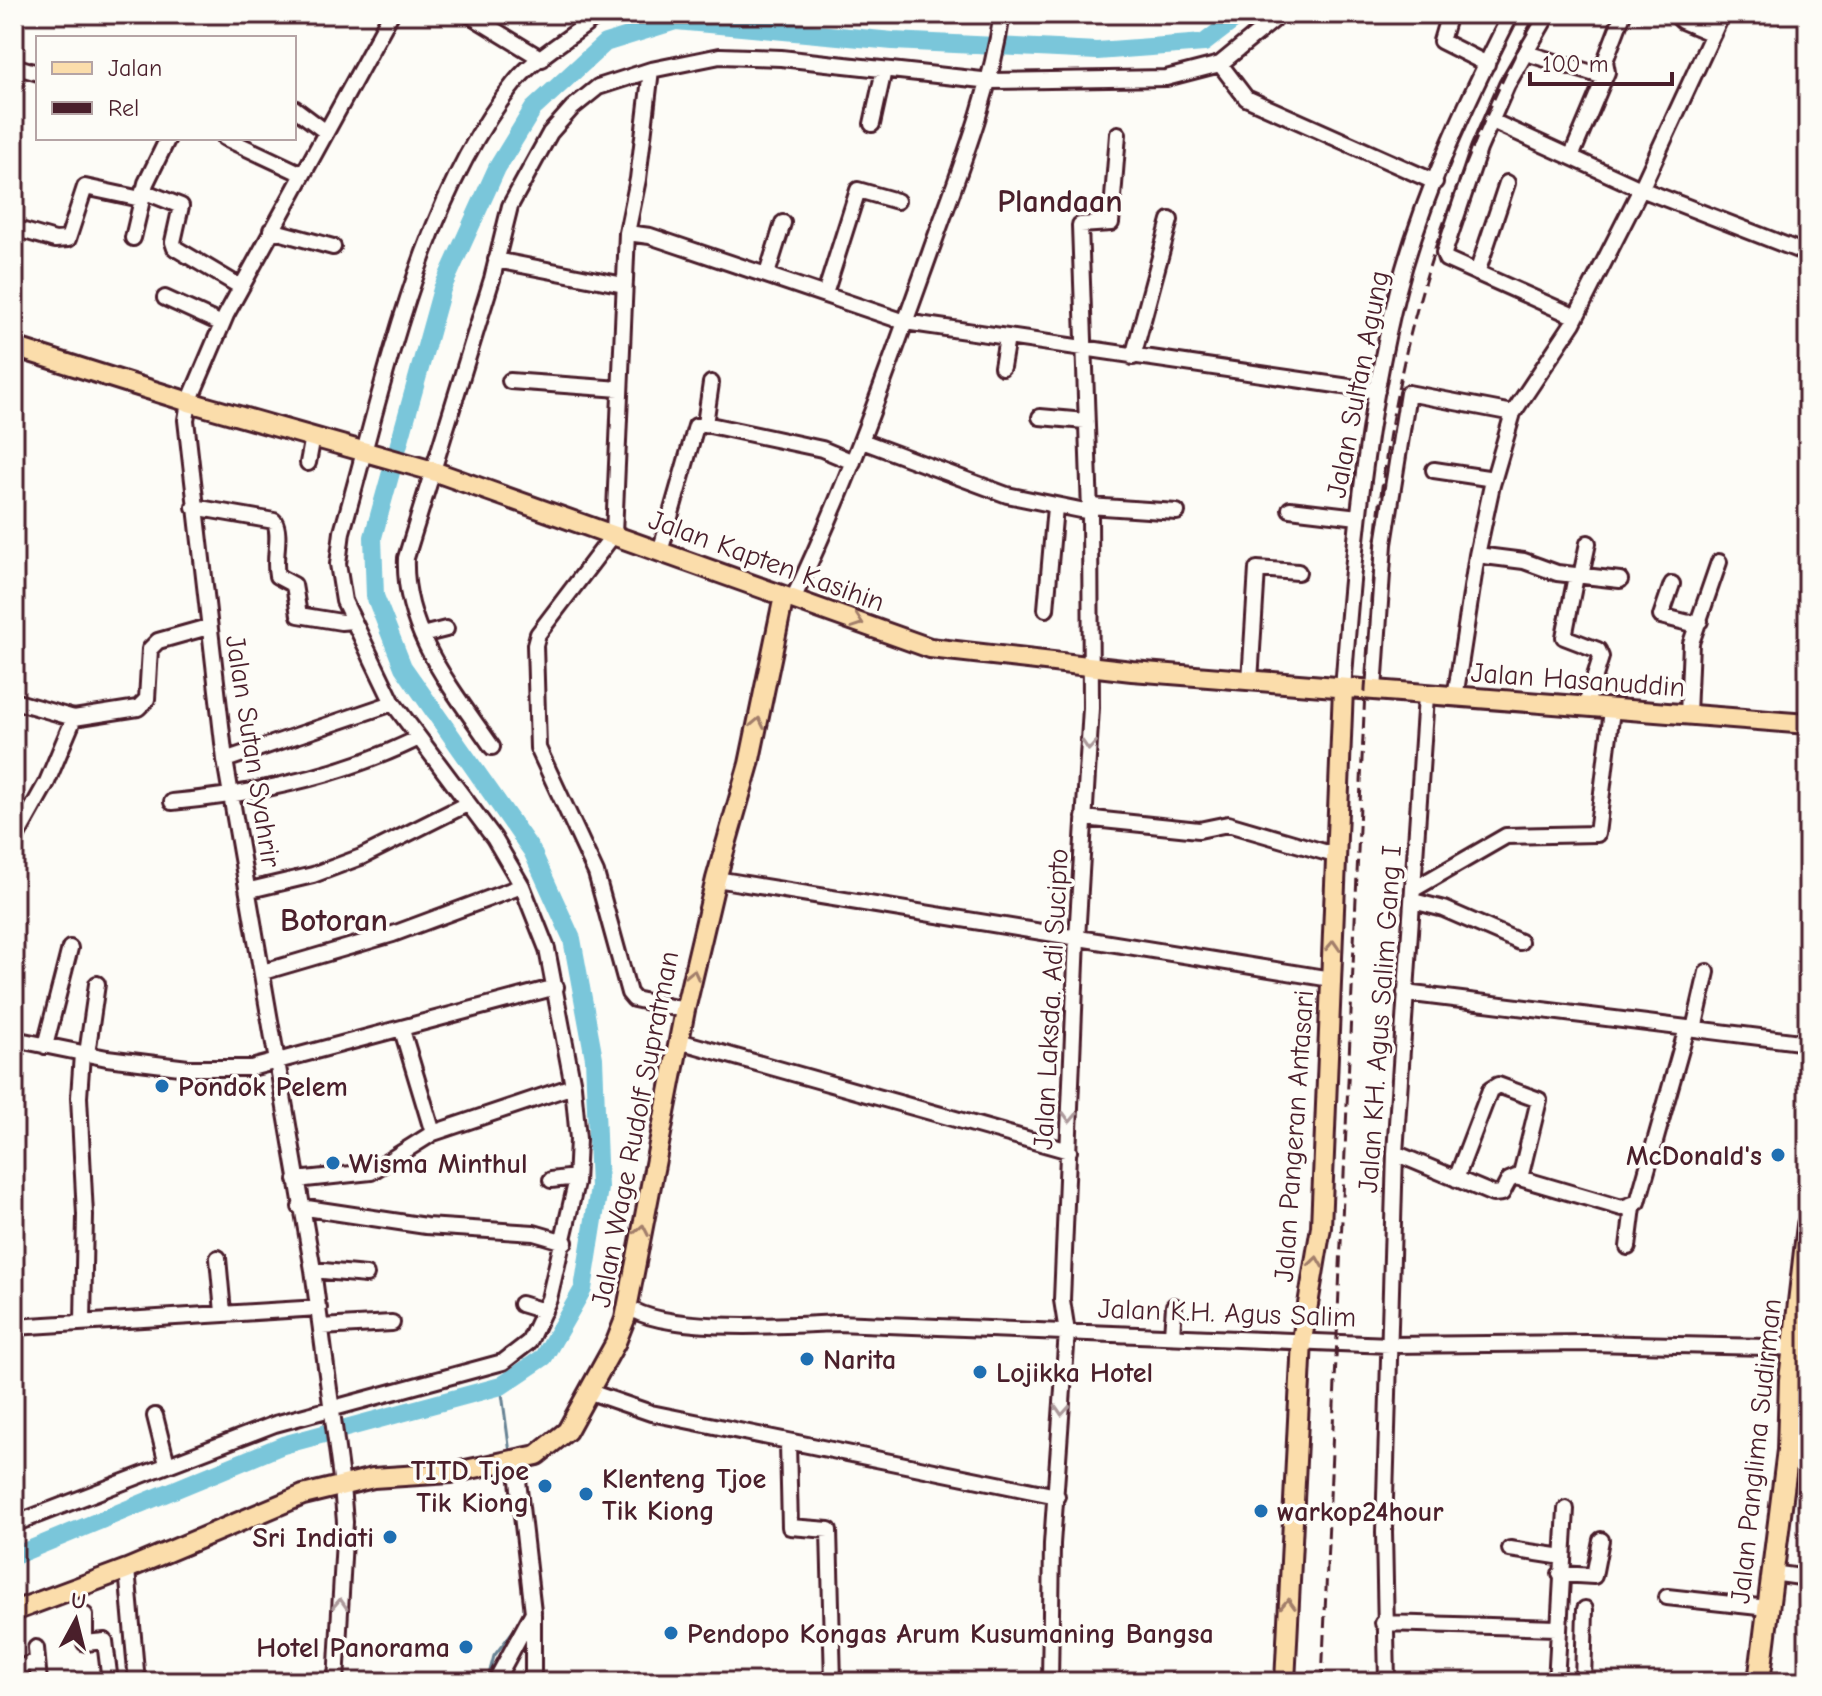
<svg xmlns="http://www.w3.org/2000/svg" width="1822" height="1696" viewBox="0 0 1822 1696" font-family="'Comic Neue',sans-serif">
<style>
.lines{fill:none;stroke-linecap:round;stroke-linejoin:round}
.stream{stroke:#678394;stroke-width:3}
.river{stroke:#7ac6da;stroke-width:18}
.minor-casing{stroke:#4a1f2b;stroke-width:20}
.major-casing{stroke:#4a1f2b;stroke-width:24}
.highway-casing{stroke:#4a1f2b;stroke-width:26}
.minor{stroke:#fdfcf7;stroke-width:14}
.major{stroke:#fbddab;stroke-width:18}
.highway{stroke:#fbddab;stroke-width:20}
.rail{stroke:#4a1f2b;stroke-width:3;stroke-dasharray:12 6;stroke-linecap:butt}
.oneway{stroke:#a27e6b}
.oneway2{stroke:#ac999b}
.poi-dot{fill:#1f6fb2;stroke:#fdfcf7;stroke-width:3}
.labels{text-anchor:middle;stroke-width:7;stroke-linejoin:round;paint-order:stroke}
.street-label{font-size:28px;fill:#4a1f2b;stroke:#fdfcf7}
.poi-label{font-size:28px;font-weight:bold;fill:#4a1f2b;stroke:#fdfcf7;text-anchor:start}
.quarter-label{font-size:32px;font-weight:bold;fill:#4a1f2b;stroke:#fdfcf7}
</style>
<rect width="100%" height="100%" fill="#fdfcf7"/>
<filter id="ink" filterUnits="userSpaceOnUse"><feTurbulence type="fractalNoise" baseFrequency=".0125" numOctaves="2"/><feDisplacementMap in="SourceGraphic" scale="16" xChannelSelector="R" yChannelSelector="G"/><feConvolveMatrix kernelMatrix="1 2 1 2 8 2 1 2 1" color-interpolation-filters="sRGB"/></filter>
<g filter="url(#ink)">
<g class="lines">
<path class="stream" d="M501 1386 510 1453
M487 1682 494 1656 523 1618 525 1601"/>
<path class="river" d="M14 1556 283 1445 501 1386 544 1357 583 1289 599 1188 594 1058 572 939 532 851 403 667 375 596 373 537 442 289 497 168 533 109 605 43 676 21 893 41 1097 51 1204 43 1242 14"/>
<g class="minor-casing">
<path id="minor" d="M468 14 542 59
M1449 14 1441 41 1487 64
M1548 14 1507 85 1479 149 1444 253 1446 259 1576 317
M1675 14 1682 21 1713 34
M1526 53 1605 77
M1220 64 1246 98 1435 182
M14 66 38 73
M294 108 326 132
M1492 121 1641 189 1808 254
M872 124 884 70
M225 138 302 174
M1571 157 1607 72 1605 61 1623 14
M143 191 181 206 173 242 175 248 241 287
M14 228 55 240 68 239 85 187 141 199
M271 230 333 247
M627 233 638 179 651 70
M133 238 146 183 168 138
M496 260 624 285
M1477 273 1507 183
M767 274 783 223
M825 294 858 190 897 201
M165 298 222 324
M1133 357 1170 220
M1002 367 1007 338
M510 381 620 389
M1040 417 1085 421
M705 424 711 383
M862 441 1007 495 1090 512
M308 463 313 436
M1434 470 1494 479
M1089 506 1177 512
M194 507 274 521C282 534 273 557 277 576L294 585 299 615 341 622 353 621
M1290 509 1358 517
M660 552 696 426 705 424 822 449 853 462
M1477 555 1524 561 1557 573 1620 580
M1576 576 1564 637 1598 650 1601 657 1585 708
M1581 576 1588 543
M1672 584 1661 616 1689 623 1700 621
M793 599C847 487 888 370 930 253 958 174 990 97 1002 14
M1046 609 1055 507
M422 635 446 629
M1250 681 1257 569 1298 572
M1343 689C1353 556 1365 421 1398 290 1422 196 1467 101 1511 14
M1374 690 1384 544 1408 393 1513 413
M1455 698 1477 555 1492 485 1513 413 1573 323 1641 189 1722 14
M14 701 74 718 138 708 147 699 150 649 158 641 208 627
M1688 715 1691 643 1719 562
M492 747C453 690 403 631 406 558L492 279 510 206 550 133 572 108 598 87 651 70 720 56 781 58 991 81 1166 78 1220 64 1281 14
M225 760 393 703
M172 802C256 794 341 776 417 739
M1084 818 1199 830 1228 824 1338 856
M14 841 47 782 74 718
M716 879 1331 979
M1414 889 1506 836 1597 834 1612 710
M250 890 313 875 361 857 467 804
M1413 901 1444 909 1520 942
M263 972 393 934 522 886
M1405 993 1808 1043
M685 1010 634 999 629 993 596 873 538 748 535 645 538 634 614 534 627 233 650 236 905 322 1377 391
M1694 1029 1707 972
M402 1030 433 1133
M14 1039 107 1058 188 1068H251L556 987
M679 1041 1069 1151
M45 1046 70 948
M82 1054 79 1097 85 1215 83 1323
M87 1054 97 984
M1395 1153 1493 1194 1502 1193 1509 1180 1516 1177 1622 1208 1638 1202 1687 1028
M1456 1179 1490 1090 1498 1085 1539 1100 1520 1178
M296 1180 371 1172 433 1133 573 1086
M551 1180 576 1177
M300 1207 426 1226 534 1233 565 1242
M1628 1247 1633 1207
M218 1258 223 1312
M313 1270 366 1275
M521 1304 544 1311
M627 1306C662 1334 791 1325 837 1323L1390 1345 1588 1343 1808 1348
M14 1327 319 1308
M321 1327 392 1323
M1172 1335 1174 1306
M590 1392 651 1413 1057 1496
M155 1416 167 1464
M788 1443 790 1527 829 1530 833 1682
M14 1524 275 1424 503 1362 529 1342 549 1299 576 1183 578 1139 573 1086 547 949 522 886 494 838 393 703 344 601 338 564 342 532C384 387 420 198 516 81 536 57 568 39 592 20L604 14
M1510 1549 1563 1557
M127 1569 137 1682
M1772 1573 1808 1578
M1560 1574 1594 1576 1601 1540
M1667 1597 1768 1608
M533 1614V1682
M85 1615V1643L105 1641 110 1682
M1383 1623 1557 1628
M36 1648 39 1682
M14 1670 37 1661
M336 1682 345 1522 342 1486 313 1270 225 760 186 420 189 402 226 315 391 14
M495 1682 533 1612 516 1463
M1050 1682 1052 1544 1067 1332 1062 1300 1077 938 1091 708 1090 512 1080 225 1111 223 1118 134
M1387 1682 1384 1532 1395 1153 1426 696
M1556 1682 1566 1509
M1583 1682 1585 1609
M1735 1682 1808 1681"/>
</g>
<g class="major-casing">
<path id="major" d="M14 347 189 402 433 471 930 648 1132 671 1808 724
M14 1611 127 1569 303 1495 373 1478 451 1473 537 1455 567 1431 616 1342 625 1319 685 1010 716 879 749 764 784 596
M1285 1682 1302 1340 1321 1227 1343 689"/>
</g>
<g class="highway-casing">
<path id="highway" d="M1759 1682 1788 1450 1790 1380 1808 1225"/>
</g>
<use href="#minor" class="minor"/>
<use href="#major" class="major"/>
<use href="#highway" class="highway"/>
<path class="rail" d="M1322 1682 1365 690C1371 593 1377 496 1396 400 1421 266 1472 134 1536 14"/>
</g>
<defs><path id="oneway-chevron" d="M-2-3.5L2.5 0L-2 3.5" fill="none" stroke-width="1.6" stroke-linecap="round" stroke-linejoin="round" transform="scale(2)"/></defs>
<g class="oneway">
<use href="#oneway-chevron" transform="translate(858 622) rotate(19)"/>
<use href="#oneway-chevron" transform="translate(758 723) rotate(-78)"/>
<use href="#oneway-chevron" transform="translate(1333 946) rotate(-87)"/>
<use href="#oneway-chevron" transform="translate(693 975) rotate(-77)"/>
<use href="#oneway-chevron" transform="translate(642 1230) rotate(-79)"/>
<use href="#oneway-chevron" transform="translate(1316 1262) rotate(-82)"/>
<use href="#oneway-chevron" transform="translate(1288 1604) rotate(-88)"/>
</g>
<g class="oneway2">
<use href="#oneway-chevron" transform="translate(1089 745) rotate(94)"/>
<use href="#oneway-chevron" transform="translate(1070 1117) rotate(92)"/>
<use href="#oneway-chevron" transform="translate(1062 1410) rotate(94)"/>
<use href="#oneway-chevron" transform="translate(340 1604) rotate(-87)"/>
</g>
</g>
<g class="poi-dot">
<circle cx="162" cy="1086" r="8"/>
<circle cx="1778" cy="1155" r="8"/>
<circle cx="333" cy="1163" r="8"/>
<circle cx="807" cy="1359" r="8"/>
<circle cx="980" cy="1372" r="8"/>
<circle cx="545" cy="1486" r="8"/>
<circle cx="586" cy="1494" r="8"/>
<circle cx="1261" cy="1511" r="8"/>
<circle cx="390" cy="1537" r="8"/>
<circle cx="671" cy="1633" r="8"/>
<circle cx="466" cy="1647" r="8"/>
</g>
<g class="labels">
<g class="street-label">
<text transform="translate(1357 384) rotate(-79)" y="10">Jalan Sultan Agung</text>
<text transform="translate(767 560) rotate(20)" y="10">Jalan Kapten Kasihin</text>
<text transform="translate(1578 679) rotate(4)" y="10">Jalan Hasanuddin</text>
<text transform="translate(254 751) rotate(81)" y="10">Jalan Sutan Syahrir</text>
<text transform="translate(1050 999) rotate(-87)" y="10">Jalan Laksda. Adi Sucipto</text>
<text transform="translate(1379 1019) rotate(-86)" y="10">Jalan KH. Agus Salim Gang I</text>
<text transform="translate(634 1129) rotate(-79)" y="10">Jalan Wage Rudolf Supratman</text>
<text transform="translate(1293 1136) rotate(-86)" y="10">Jalan Pangeran Antasari</text>
<text transform="translate(1227 1312) rotate(2)" y="10">Jalan K.H. Agus Salim</text>
<text transform="translate(1755 1451) rotate(-84)" y="10">Jalan Panglima Sudirman</text>
</g>
<g class="poi-label">
<text x="178" y="1096">Pondok Pelem</text>
<text x="1762" y="1165" text-anchor="end">McDonald's</text>
<text x="349" y="1173">Wisma Minthul</text>
<text x="823" y="1369">Narita</text>
<text x="996" y="1382">Lojikka Hotel</text>
<text x="529" y="1480" text-anchor="end">TITD Tjoe<tspan x="529" dy="32">Tik Kiong</tspan></text>
<text x="602" y="1488">Klenteng Tjoe<tspan x="602" dy="32">Tik Kiong</tspan></text>
<text x="1277" y="1521">warkop24hour</text>
<text x="374" y="1547" text-anchor="end">Sri Indiati</text>
<text x="687" y="1643">Pendopo Kongas Arum Kusumaning Bangsa</text>
<text x="450" y="1657" text-anchor="end">Hotel Panorama</text>
</g>
<g class="quarter-label">
<text x="1060" y="212">Plandaan</text>
<text x="334" y="931">Botoran</text>
</g>
</g>
<rect width="1822" height="1696" fill="none" stroke="#fdfcf7" stroke-width="48"/>
<rect x="24" y="24" width="1774" height="1648" fill="none" stroke="#4a1f2b" stroke-width="3" filter="url(#ink)"/>
<rect x="36" y="36" width="260" height="104" fill="#fdfcf7" stroke="#b5a4a5" stroke-width="2"/>
<rect x="52" y="62" width="40" height="12" fill="#fbddab" stroke="#b5a4a5" stroke-width="2"/>
<text x="108" y="76" font-size="24" fill="#4a1f2b">Jalan</text>
<rect x="52" y="102" width="40" height="12" fill="#4a1f2b" stroke="#b5a4a5" stroke-width="2"/>
<text x="108" y="116" font-size="24" fill="#4a1f2b">Rel</text>
<g transform="translate(76 1620) rotate(7)" stroke="#fdfcf7" stroke-width="6" paint-order="stroke">
<path d="M0-6L14 30L0 20L-14 30Z" fill="#4a1f2b"/>
<text y="-12" font-size="22" font-weight="bold" text-anchor="middle" fill="#4a1f2b">U</text>
</g>
<path d="M1530 72v12h142v-12" fill="none" stroke="#4a1f2b" stroke-width="4"/>
<text x="1542" y="72" font-size="24" fill="#4a1f2b" stroke="#fdfcf7" stroke-width="6" paint-order="stroke">100 m</text>
</svg>
